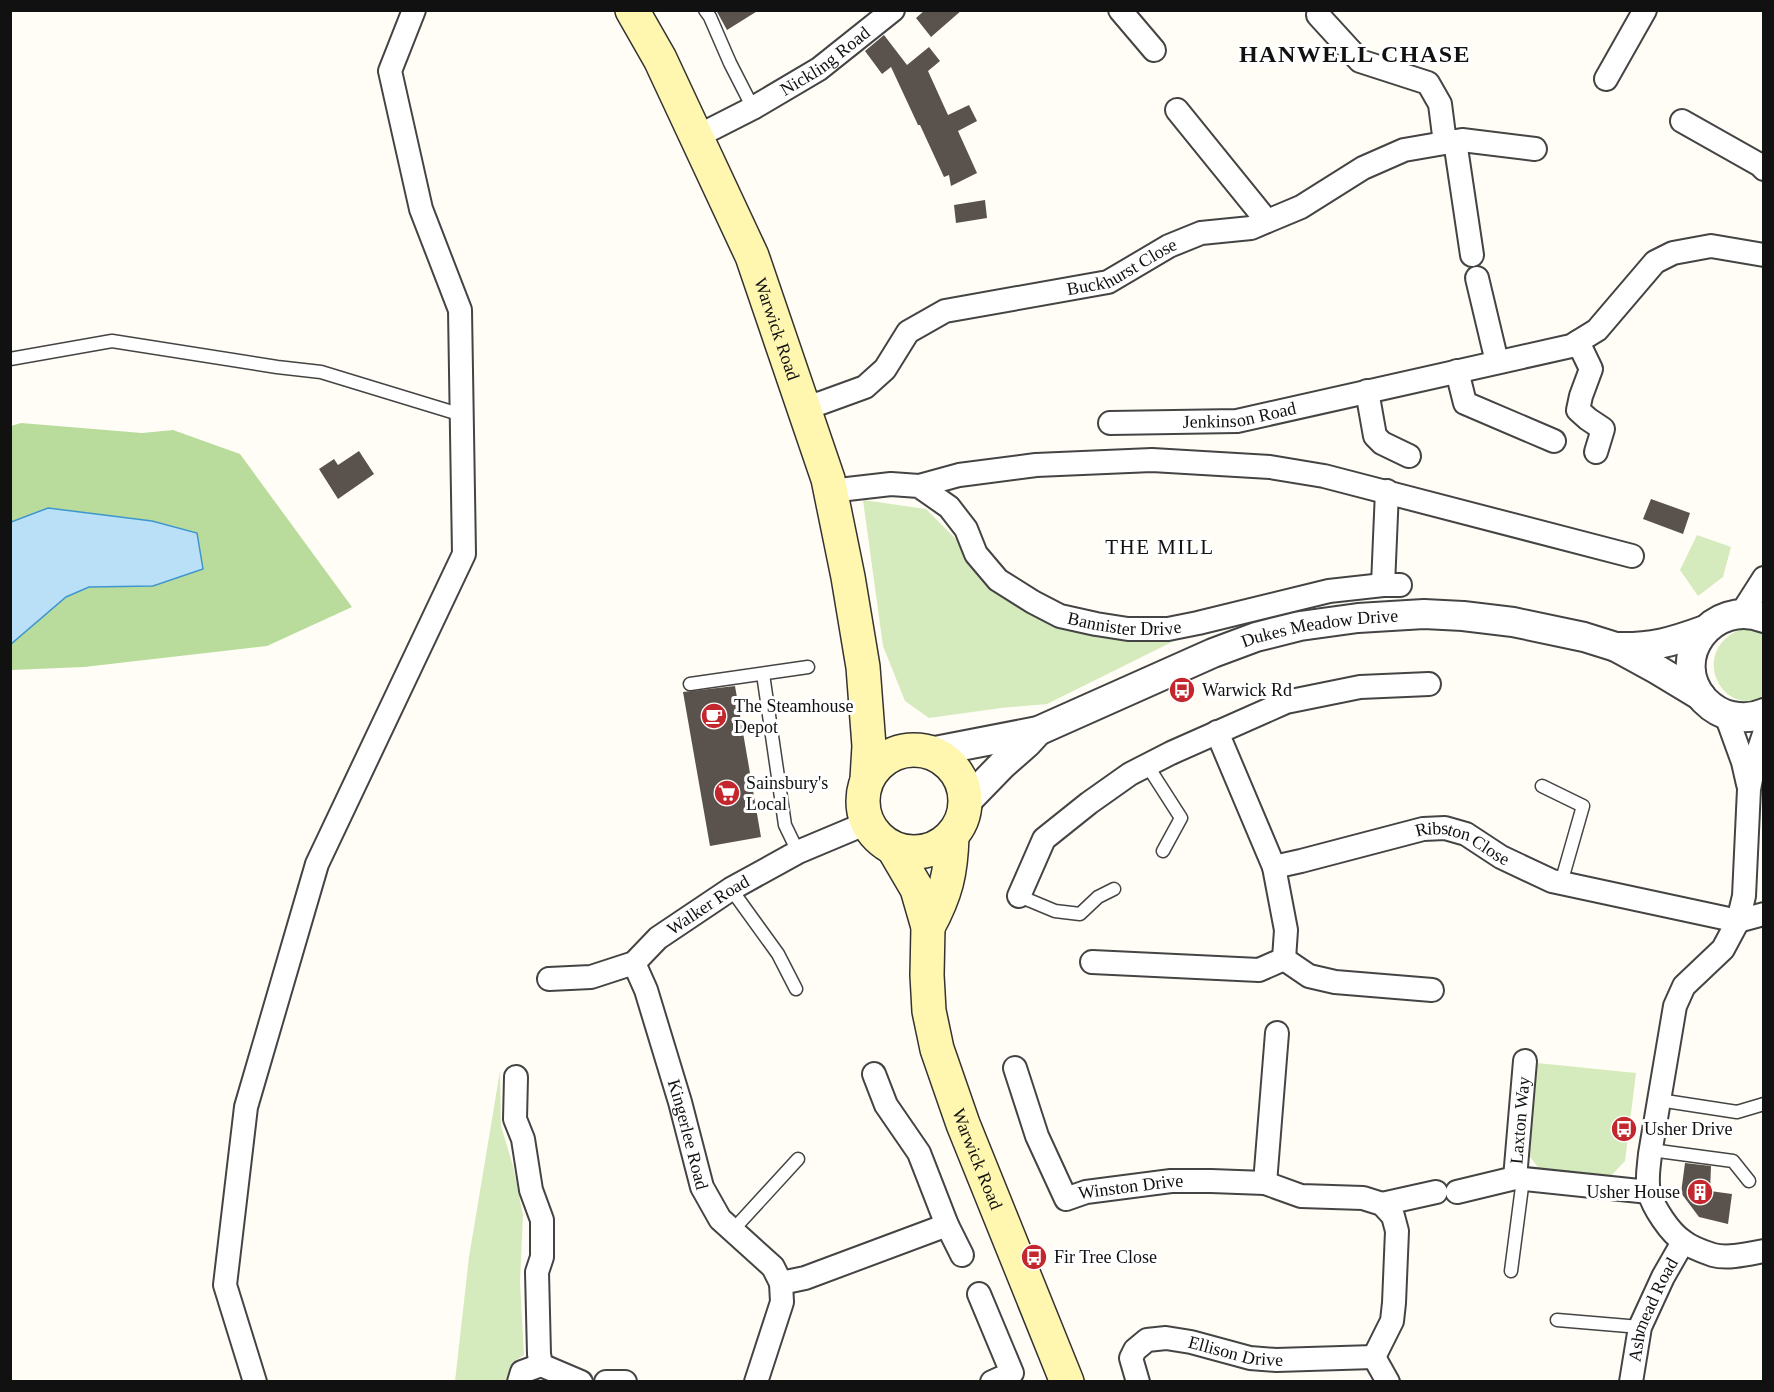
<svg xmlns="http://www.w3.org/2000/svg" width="1774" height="1392" viewBox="0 0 1774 1392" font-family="Georgia,serif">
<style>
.green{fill:#d5ebbd}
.forest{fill:#b9dc9c}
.water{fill:#b9e0f7;stroke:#3f96cf;stroke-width:1.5}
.building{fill:#5a524d}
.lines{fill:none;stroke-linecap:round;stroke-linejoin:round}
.service-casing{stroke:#444;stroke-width:15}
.minor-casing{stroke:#444;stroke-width:26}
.tertiary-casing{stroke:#444;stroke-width:32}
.secondary-casing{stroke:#333;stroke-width:36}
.service{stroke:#fff;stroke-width:12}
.minor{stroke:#fff;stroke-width:22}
.tertiary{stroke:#fff;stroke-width:28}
.secondary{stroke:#fff6b0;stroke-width:33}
.labels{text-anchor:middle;stroke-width:6;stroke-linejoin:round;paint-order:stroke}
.street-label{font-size:18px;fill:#111;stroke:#fff}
.poi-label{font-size:18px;fill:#111;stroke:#fff;text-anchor:start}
.quarter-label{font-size:21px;letter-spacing:1.5px;fill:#111;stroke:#fff}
.district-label{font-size:24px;font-weight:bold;letter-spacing:1.5px;fill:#111;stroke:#fff}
</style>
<rect width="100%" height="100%" fill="#fffdf5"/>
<path class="green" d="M863 500 926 509 954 537 1017 603 1186 635 1047 704 1001 708 929 718 905 701 883 646Z
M1697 535 1731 547 1723 577 1698 596 1680 570Z
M1745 628 1763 630V699C1715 715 1690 645 1745 628Z
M1537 1063 1636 1073 1625 1161 1609 1178 1540 1170 1528 1154Z
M500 1071 501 1126 513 1166 523 1215 520 1282 524 1355 513 1362 506 1381H455L469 1257Z"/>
<path class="forest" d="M21 423 142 433 173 430 240 454 352 607 267 646 84 667 11 670 10 644 66 597 90 587 153 586 48 508 11 522V426Z"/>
<path class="water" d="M48 508 152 521 197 533 203 569 153 586 89 587 66 597 11 644V522Z"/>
<path class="building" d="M716 10H759L727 30Z
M925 10H962L931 37 916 18Z
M884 35 907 65 929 47 940 61 928 71 948 115 969 105 977 121 958 131 977 173 951 186 949 175 944 177 920 125H918L891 67 882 74 865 51Z
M985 200 987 218 956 223 954 205Z
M359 451 374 474 338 499 319 469 334 459 338 465Z
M1651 499 1690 513 1683 534 1643 519Z
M735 686 761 837 710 846 683 692Z
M1685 1163 1711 1166 1710 1191 1732 1194 1728 1224 1699 1217 1681 1193Z"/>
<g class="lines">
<g class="service-casing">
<path id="service" d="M705 10 710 17 730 63 753 108
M10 359 112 341 277 367 321 372 462 415
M763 674 785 825 798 852
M690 684 808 667
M1147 765 1181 818 1163 851
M1542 786 1583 806 1561 883
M731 889 778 954 796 989
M1019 896 1055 911 1080 914 1098 897 1114 889
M1659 1100 1737 1112 1764 1104
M1651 1150 1733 1161 1749 1181
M732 1231 798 1159
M1511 1271 1523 1179
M1557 1320 1640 1327"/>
</g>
<g class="minor-casing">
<g id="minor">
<path d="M1120 10 1154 50"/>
<path d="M1318 15 1360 61 1428 83 1440 104 1445 143"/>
<path d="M1606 79 1645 10"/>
<path d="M1177 110 1267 221"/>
<path d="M1682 121 1760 165 1764 169"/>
<path id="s1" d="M696 137 753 108 819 69 893 10"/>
<path d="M1455 141 1472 255"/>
<path d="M1477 278 1497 362"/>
<path d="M1578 342 1591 369 1581 396 1578 410 1588 419 1603 429 1596 452"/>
<path d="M1457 371 1465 403 1554 441"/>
<path d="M1367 391 1375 436 1382 443 1409 456"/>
<path id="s2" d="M802 407 821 403 865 387 885 369 908 332 945 311 1108 282 1169 246 1201 233 1251 228 1301 207 1363 168 1404 150 1462 140 1535 149"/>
<path id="s3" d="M1110 423 1237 421 1571 346 1597 330 1655 262 1673 253 1711 246 1764 255"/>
<path d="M919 486 959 475 1036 465 1152 460 1270 467 1324 476 1632 556"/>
<path id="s4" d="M830 491 891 484 919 486 949 507 966 529 976 554 998 580 1033 602 1060 616 1096 624 1128 629H1168L1198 623 1329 591 1383 585H1400"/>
<path d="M1383 585 1387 491"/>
<path d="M1741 614 1764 578"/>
<path d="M1726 715 1743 762 1748 784"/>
<path d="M1217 732 1274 867"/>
<path d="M1764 734 1754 764 1749 789 1744 896 1738 921 1723 949 1684 986 1675 1006 1650 1154C1649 1166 1646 1180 1649 1192 1653 1207 1670 1233 1683 1241 1690 1247 1704 1252 1713 1255 1728 1259 1748 1254 1764 1251"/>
<path d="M1019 896 1044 839 1089 803 1130 774 1171 753 1286 702 1360 687 1429 684"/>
<path id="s5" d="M1284 959 1286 930 1274 867 1301 861 1423 829 1445 828 1466 834 1501 857 1552 881 1738 921 1764 914"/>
<path d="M1284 959 1309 976 1335 982 1432 990"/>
<path d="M1092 962 1259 970 1284 959"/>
<path id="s6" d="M634 963 646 990 680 1102 702 1187 720 1219 773 1267 781 1283 782 1302 756 1382"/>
<path id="s7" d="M549 979 591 977 634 963 658 938 731 889 798 852 867 823"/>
<path id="s8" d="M1015 1068 1037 1136 1066 1199 1086 1192 1171 1181H1211L1265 1183 1301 1196 1363 1198 1382 1204 1393 1216 1397 1231 1394 1303 1392 1321 1374 1357"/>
<path d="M516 1077 515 1119 523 1139 531 1190 542 1220V1257L537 1272 539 1354 541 1365 581 1382"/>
<path id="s9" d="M1515 1178 1525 1061"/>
<path d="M1265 1183 1277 1033"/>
<path d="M1457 1192 1515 1178 1649 1192"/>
<path d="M1382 1204 1436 1192"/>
<path d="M947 1225 962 1255"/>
<path d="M781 1283 805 1278 947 1225 919 1153 886 1105 874 1074"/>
<path d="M979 1294 1012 1373 992 1382"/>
<path d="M1374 1357 1388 1382"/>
<path d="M255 1382 225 1285 246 1107 317 864 464 554 460 310 421 209 390 71 414 10"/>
<path d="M519 1382 522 1372 541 1365"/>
<path d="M606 1382H625"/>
<path id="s10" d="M1138 1382 1131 1358 1135 1350 1147 1340 1166 1338 1191 1342 1250 1358 1276 1360 1374 1357"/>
<path id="s11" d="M1631 1382 1640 1327 1663 1277 1683 1242"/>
</g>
</g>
<g class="tertiary-casing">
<g id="tertiary">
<path d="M1764 618C1713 598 1667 658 1704 700 1712 708 1720 714 1732 716 1742 718 1753 718 1764 713"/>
<path d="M1616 647C1652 648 1672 642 1705 630"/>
<path id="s12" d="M930 752 1038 731 1213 653 1256 637 1300 626 1358 618 1424 614 1463 616 1513 622 1584 637 1616 647 1658 670 1701 696"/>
<path d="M966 802 1002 765 1027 743 1038 731"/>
</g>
</g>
<g class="secondary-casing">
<g id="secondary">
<path id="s13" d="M632 10 660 59 752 256 828 479 848 577 863 667 869 746 867 779"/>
<circle cx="914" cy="801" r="51"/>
<path id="s14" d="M893 848 917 889 928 927 927 975 929 1011 937 1049 963 1124 1067 1382"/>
<path d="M928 927C946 894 951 873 952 836"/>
</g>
</g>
<use href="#service" class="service"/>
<use href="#minor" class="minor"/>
<use href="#tertiary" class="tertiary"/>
<use href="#secondary" class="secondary"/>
</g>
<defs>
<g id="bus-disc" transform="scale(1.35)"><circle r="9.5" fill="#c4262e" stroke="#fff"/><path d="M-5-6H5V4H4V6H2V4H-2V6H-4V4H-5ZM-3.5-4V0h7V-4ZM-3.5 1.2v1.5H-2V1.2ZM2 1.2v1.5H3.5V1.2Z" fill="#fff"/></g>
<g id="cafe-disc" transform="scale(1.35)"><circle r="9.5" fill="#c4262e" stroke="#fff"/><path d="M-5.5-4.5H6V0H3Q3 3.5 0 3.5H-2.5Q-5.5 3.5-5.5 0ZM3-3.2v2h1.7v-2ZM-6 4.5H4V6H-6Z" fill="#fff"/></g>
<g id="supermarket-disc" transform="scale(1.35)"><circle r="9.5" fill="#c4262e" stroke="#fff"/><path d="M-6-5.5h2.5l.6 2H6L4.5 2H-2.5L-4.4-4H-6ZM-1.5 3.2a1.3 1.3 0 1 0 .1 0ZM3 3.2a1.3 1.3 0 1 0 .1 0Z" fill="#fff"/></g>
<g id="building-disc" transform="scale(1.35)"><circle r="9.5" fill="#c4262e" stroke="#fff"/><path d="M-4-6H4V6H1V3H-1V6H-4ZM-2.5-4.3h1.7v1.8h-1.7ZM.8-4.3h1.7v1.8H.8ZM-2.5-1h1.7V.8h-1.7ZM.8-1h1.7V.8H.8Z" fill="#fff"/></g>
</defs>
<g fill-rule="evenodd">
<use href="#bus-disc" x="1182" y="690"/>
<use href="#cafe-disc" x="714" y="716"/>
<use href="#supermarket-disc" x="727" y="793"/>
<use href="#bus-disc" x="1624" y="1129"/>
<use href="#building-disc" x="1700" y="1192"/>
<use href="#bus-disc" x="1034" y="1257"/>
</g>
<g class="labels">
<g class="street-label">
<text dy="6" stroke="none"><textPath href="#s1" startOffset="150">Nickling Road</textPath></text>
<text dy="6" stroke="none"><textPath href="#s2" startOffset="363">Buckhurst Close</textPath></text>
<text dy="6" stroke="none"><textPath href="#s13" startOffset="351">Warwick Road</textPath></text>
<text dy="6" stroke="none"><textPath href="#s3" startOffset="130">Jenkinson Road</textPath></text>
<text dy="6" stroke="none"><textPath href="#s4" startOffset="352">Bannister Drive</textPath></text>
<text dy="6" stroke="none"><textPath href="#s12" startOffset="412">Dukes Meadow Drive</textPath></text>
<text dy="6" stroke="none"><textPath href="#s5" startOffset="290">Ribston Close</textPath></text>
<text dy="6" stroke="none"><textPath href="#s7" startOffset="182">Walker Road</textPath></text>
<text dy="6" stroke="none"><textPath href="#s9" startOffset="58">Laxton Way</textPath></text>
<text dy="6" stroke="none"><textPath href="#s6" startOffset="180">Kingerlee Road</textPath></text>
<text dy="6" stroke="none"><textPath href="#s14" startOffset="327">Warwick Road</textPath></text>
<text dy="6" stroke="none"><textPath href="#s8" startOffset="207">Winston Drive</textPath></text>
<text dy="6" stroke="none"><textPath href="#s11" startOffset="76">Ashmead Road</textPath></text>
<text dy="6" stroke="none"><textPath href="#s10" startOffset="140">Ellison Drive</textPath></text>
</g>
<g class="poi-label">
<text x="1202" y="696">Warwick Rd</text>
<text x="734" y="712">The Steamhouse<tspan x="734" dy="21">Depot</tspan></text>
<text x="746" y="789">Sainsbury's<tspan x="746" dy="21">Local</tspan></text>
<text x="1644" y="1135">Usher Drive</text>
<text x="1680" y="1198" text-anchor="end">Usher House</text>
<text x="1054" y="1263">Fir Tree Close</text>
</g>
<g class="quarter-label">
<text x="1160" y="554">THE MILL</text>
</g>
<g class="district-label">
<text x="1355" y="62">HANWELL CHASE</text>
</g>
</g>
<rect width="1774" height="1392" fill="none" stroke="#111111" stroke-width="24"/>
</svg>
